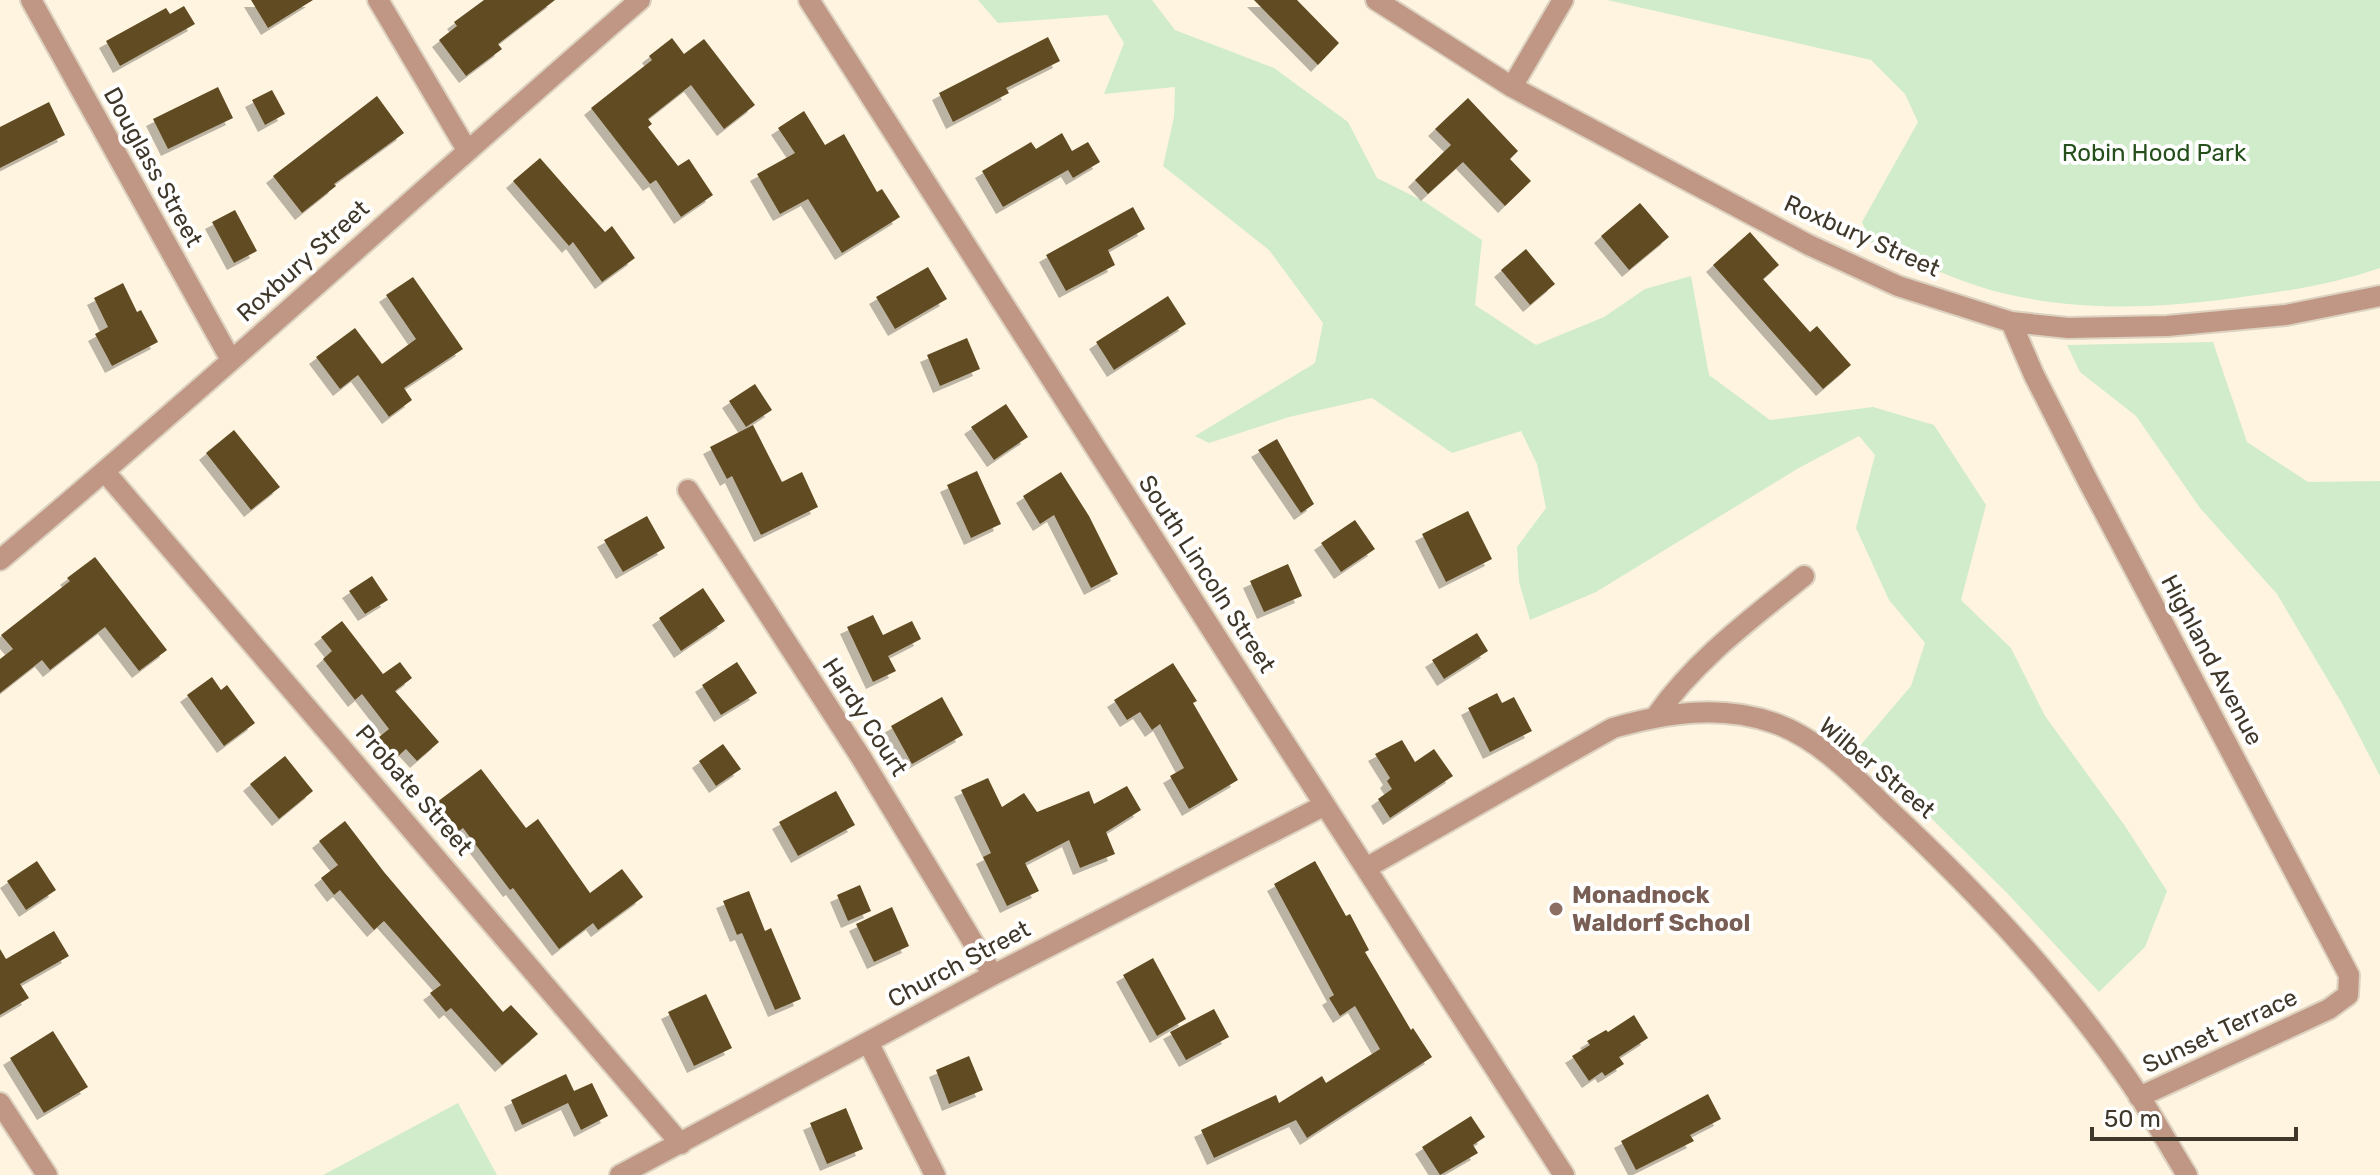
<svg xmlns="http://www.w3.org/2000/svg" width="2380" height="1175" viewBox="0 0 2380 1175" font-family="Rubik,sans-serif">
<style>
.green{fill:#d0ecca}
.building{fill:#604c23;filter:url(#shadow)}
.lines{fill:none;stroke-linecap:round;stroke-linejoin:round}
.minor-casing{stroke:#dcd2bf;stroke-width:24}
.minor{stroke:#c09785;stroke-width:20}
.education-dot{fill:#8d6e63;stroke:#fff;stroke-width:3}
.labels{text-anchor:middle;stroke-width:8;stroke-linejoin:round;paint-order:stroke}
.park-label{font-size:24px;fill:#25501c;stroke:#fff}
.street-label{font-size:24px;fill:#3f382a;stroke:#fff}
.education-label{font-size:24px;font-weight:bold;fill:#785e54;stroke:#fff;text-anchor:start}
</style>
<defs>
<filter id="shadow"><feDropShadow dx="-7" dy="7" stdDeviation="0" flood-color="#0004"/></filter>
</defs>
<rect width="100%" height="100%" fill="#fff4e0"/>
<path class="green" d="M978 0H1152L1175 30 1274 68 1348 122 1377 178 1425 202 1482 240 1475 305 1536 345 1604 317 1645 289 1691 276 1709 375 1770 420 1873 407 1934 425 1986 505 1961 600 2011 648 2045 716 2125 826 2167 891 2145 947 2099 992 2006 892 1859 747 1911 686 1925 643 1889 600 1856 528 1875 455 1859 436 1797 469 1596 592 1530 620 1519 582 1517 547 1546 508 1537 464 1521 431 1452 453 1372 398 1289 417 1209 443 1195 436 1315 363 1323 323 1269 250 1163 166 1174 117 1175 87 1104 94 1124 43 1107 15 998 23Z
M1607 0H2380V268C2337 283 2294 290 2249 296 2167 308 2083 313 2002 293 1957 282 1914 260 1871 243L1862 222 1918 122 1905 94 1871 60Z
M2213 342 2247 442 2308 482 2380 481V776L2344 707 2277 594 2200 508 2136 416 2080 372 2067 345Z
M458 1103 497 1175H323Z"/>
<path class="building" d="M251 0H313L268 28Z
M484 0H555L498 44 502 49 466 76 439 40 457 26 454 22Z
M1254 0H1297L1339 43 1318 65Z
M184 6 195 24 120 66 106 41 166 8 170 14Z
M1048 37 1060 61 1006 88 1009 93 953 122 939 93Z
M672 38 684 54 704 39 755 105 724 129 691 85 648 119 652 124 648 127 678 166 689 159 713 195 681 217 656 180 650 184 591 108 652 60 649 56Z
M218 87 233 118 168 149 153 119Z
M272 90 285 114 265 125 252 100Z
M377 96 404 133 334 184 336 186 302 213 273 176Z
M1468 98 1518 151 1510 159 1531 181 1505 206 1463 162 1428 194 1415 180 1451 145 1435 129Z
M49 102 65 135 0 168V127Z
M804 111 825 145 844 134 877 192 882 189 900 217 842 253 808 199 780 214 757 174 795 153 778 128Z
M1062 133 1072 151 1088 142 1100 162 1073 178 1068 170 1003 207 982 171 1031 142 1036 149Z
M540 158 605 232 612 226 635 258 602 282 573 242 569 246 513 181Z
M1640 203 1669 237 1629 270 1601 236Z
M1133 207 1145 229 1108 250 1115 265 1066 291 1046 255Z
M235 210 257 251 234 263 212 222Z
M1750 232 1779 265 1763 279 1810 332 1817 326 1851 365 1823 389 1713 265Z
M1526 249 1555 284 1530 305 1501 270Z
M928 267 947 299 895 329 876 297Z
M413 277 463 349 404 388 412 400 389 417 358 375 340 389 316 357 355 328 382 364 416 339 386 295Z
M123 283 137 312 141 310 158 342 112 366 95 334 108 327 94 298Z
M1168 296 1186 324 1114 370 1096 342Z
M967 338 980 369 940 386 927 355Z
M755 384 772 410 746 427 729 401Z
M1006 404 1028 437 994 460 971 427Z
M753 425 782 482 802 472 818 507 761 535 732 476 727 479 710 447Z
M234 430 280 487 251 510 206 453Z
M1277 439 1314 504 1301 513 1258 450Z
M977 471 1001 524 971 538 947 485Z
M1061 472 1089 516 1118 574 1091 588 1054 515 1040 524 1023 496Z
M1468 511 1492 559 1446 582 1422 534Z
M647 516 665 548 623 572 604 540Z
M1355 520 1375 549 1341 572 1321 543Z
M95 557 167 650 139 671 105 627 50 670 42 660 0 693V659L13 649 1 635 70 581 67 578Z
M1288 564 1302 596 1264 612 1250 581Z
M372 576 388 600 365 614 349 591Z
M703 588 725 621 681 651 659 618Z
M873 615 883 635 912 621 921 639 888 656 896 671 873 682 847 627Z
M342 621 383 674 400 662 412 678 395 691 439 742 417 761 406 749 396 758 379 737 389 729 362 694 355 700 323 659 332 651 321 637Z
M1477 633 1488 651 1444 679 1432 660Z
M737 662 757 693 721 715 702 685Z
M1173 663 1197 701 1193 703 1238 780 1189 809 1170 776 1184 768 1160 724 1152 730 1140 712 1127 720 1114 700Z
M212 677 221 690 227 685 255 723 224 746 187 695Z
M1497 693 1502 703 1514 697 1532 731 1490 752 1468 708Z
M942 697 963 735 912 764 891 726Z
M1402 740 1415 762 1434 749 1453 776 1390 818 1378 799 1392 789 1387 781 1390 778 1375 754Z
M723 744 741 769 716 786 699 761Z
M285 756 313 791 279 819 250 784Z
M481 769 526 828 538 819 590 893 622 869 643 897 598 930 593 923 559 949 513 888 510 890 463 828 459 831 437 802Z
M988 778 1002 807 1024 793 1037 812 1089 791 1094 804 1127 786 1141 810 1106 832 1115 854 1080 868 1069 840 1025 863 1039 891 1007 906 983 857 991 853 961 790Z
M836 791 855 825 798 856 779 822Z
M345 821 384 872 503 1012 511 1005 538 1034 502 1065 451 1008 446 1012 430 993 441 985 384 921 374 930 340 890 334 895 321 878 338 865 319 841Z
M37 861 56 890 26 910 7 881Z
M1315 861 1346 916 1350 914 1369 950 1365 952 1411 1030 1413 1028 1432 1057 1307 1138 1296 1120 1214 1158 1201 1130 1276 1095 1279 1103 1322 1076 1326 1083 1380 1049 1355 1006 1340 1016 1329 998 1334 995 1274 884Z
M860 885 871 911 848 921 837 895Z
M749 891 765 931 771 928 801 999 775 1010 742 933 737 935 723 901Z
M892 907 909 946 874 962 856 924Z
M54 931 69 956 20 984 29 998 0 1015V949L6 959Z
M1153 958 1186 1019 1157 1036 1123 975Z
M706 994 732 1048 694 1066 668 1012Z
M1214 1009 1229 1037 1186 1060 1170 1032Z
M1634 1015 1648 1038 1619 1057 1624 1064 1605 1076 1602 1072 1589 1081 1572 1056 1590 1045 1587 1041 1606 1030 1608 1032Z
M53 1031 88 1087 44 1113 10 1058Z
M969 1056 983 1090 949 1104 936 1070Z
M566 1074 574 1091 592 1083 608 1116 581 1130 568 1103 522 1125 511 1100Z
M1708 1094 1721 1119 1690 1135 1694 1141 1636 1170 1621 1141Z
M846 1108 863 1149 827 1164 810 1123Z
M1471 1116 1485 1137 1473 1145 1478 1153 1440 1175 1422 1147Z"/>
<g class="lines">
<g class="minor-casing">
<path id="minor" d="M31 0 231 360
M378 0 467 150
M809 0 1237 669 1564 1175
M1376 0 1512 87 1809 245 1898 286 2011 322 2068 328 2167 326 2286 315 2380 296
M1512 87 1563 0
M2011 322 2034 375 2088 481 2349 975 2348 995 2329 1009 2139 1097
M105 472 681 1144
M688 490 862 759 993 975
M0 560C217 378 426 185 640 0
M1656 716C1696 659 1751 619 1804 576
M1366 868 1613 728C1666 713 1720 704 1774 723 1818 738 1856 778 1889 810 1982 897 2069 990 2140 1097 2156 1122 2171 1149 2187 1175
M868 1042 935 1175
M0 1103 47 1175
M620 1175 993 975 1325 805"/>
</g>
<use href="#minor" class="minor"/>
</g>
<circle class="education-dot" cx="1556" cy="909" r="8"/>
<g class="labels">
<g class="park-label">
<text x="2154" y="161">Robin Hood Park</text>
</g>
<g class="street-label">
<text transform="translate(153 167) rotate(61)" y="8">Douglass Street</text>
<text transform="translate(1862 236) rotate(24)" y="8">Roxbury Street</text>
<text transform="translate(303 261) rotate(-42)" y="8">Roxbury Street</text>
<text transform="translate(1207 574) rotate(57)" y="8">South Lincoln Street</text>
<text transform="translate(2212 660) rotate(62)" y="8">Highland Avenue</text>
<text transform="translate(865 717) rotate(57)" y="8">Hardy Court</text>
<text transform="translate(1877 768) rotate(40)" y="8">Wilber Street</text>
<text transform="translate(414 790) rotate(49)" y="8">Probate Street</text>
<text transform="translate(959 964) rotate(-28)" y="8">Church Street</text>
<text transform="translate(2220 1031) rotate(-25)" y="8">Sunset Terrace</text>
</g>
<g class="education-label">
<text x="1572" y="903">Monadnock<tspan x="1572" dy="28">Waldorf School</tspan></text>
</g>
</g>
<path d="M2092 1127v12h204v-12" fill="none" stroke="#3f382a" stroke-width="4"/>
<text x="2104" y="1127" font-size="24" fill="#3f382a" stroke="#ffffff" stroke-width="6" paint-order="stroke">50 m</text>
</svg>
